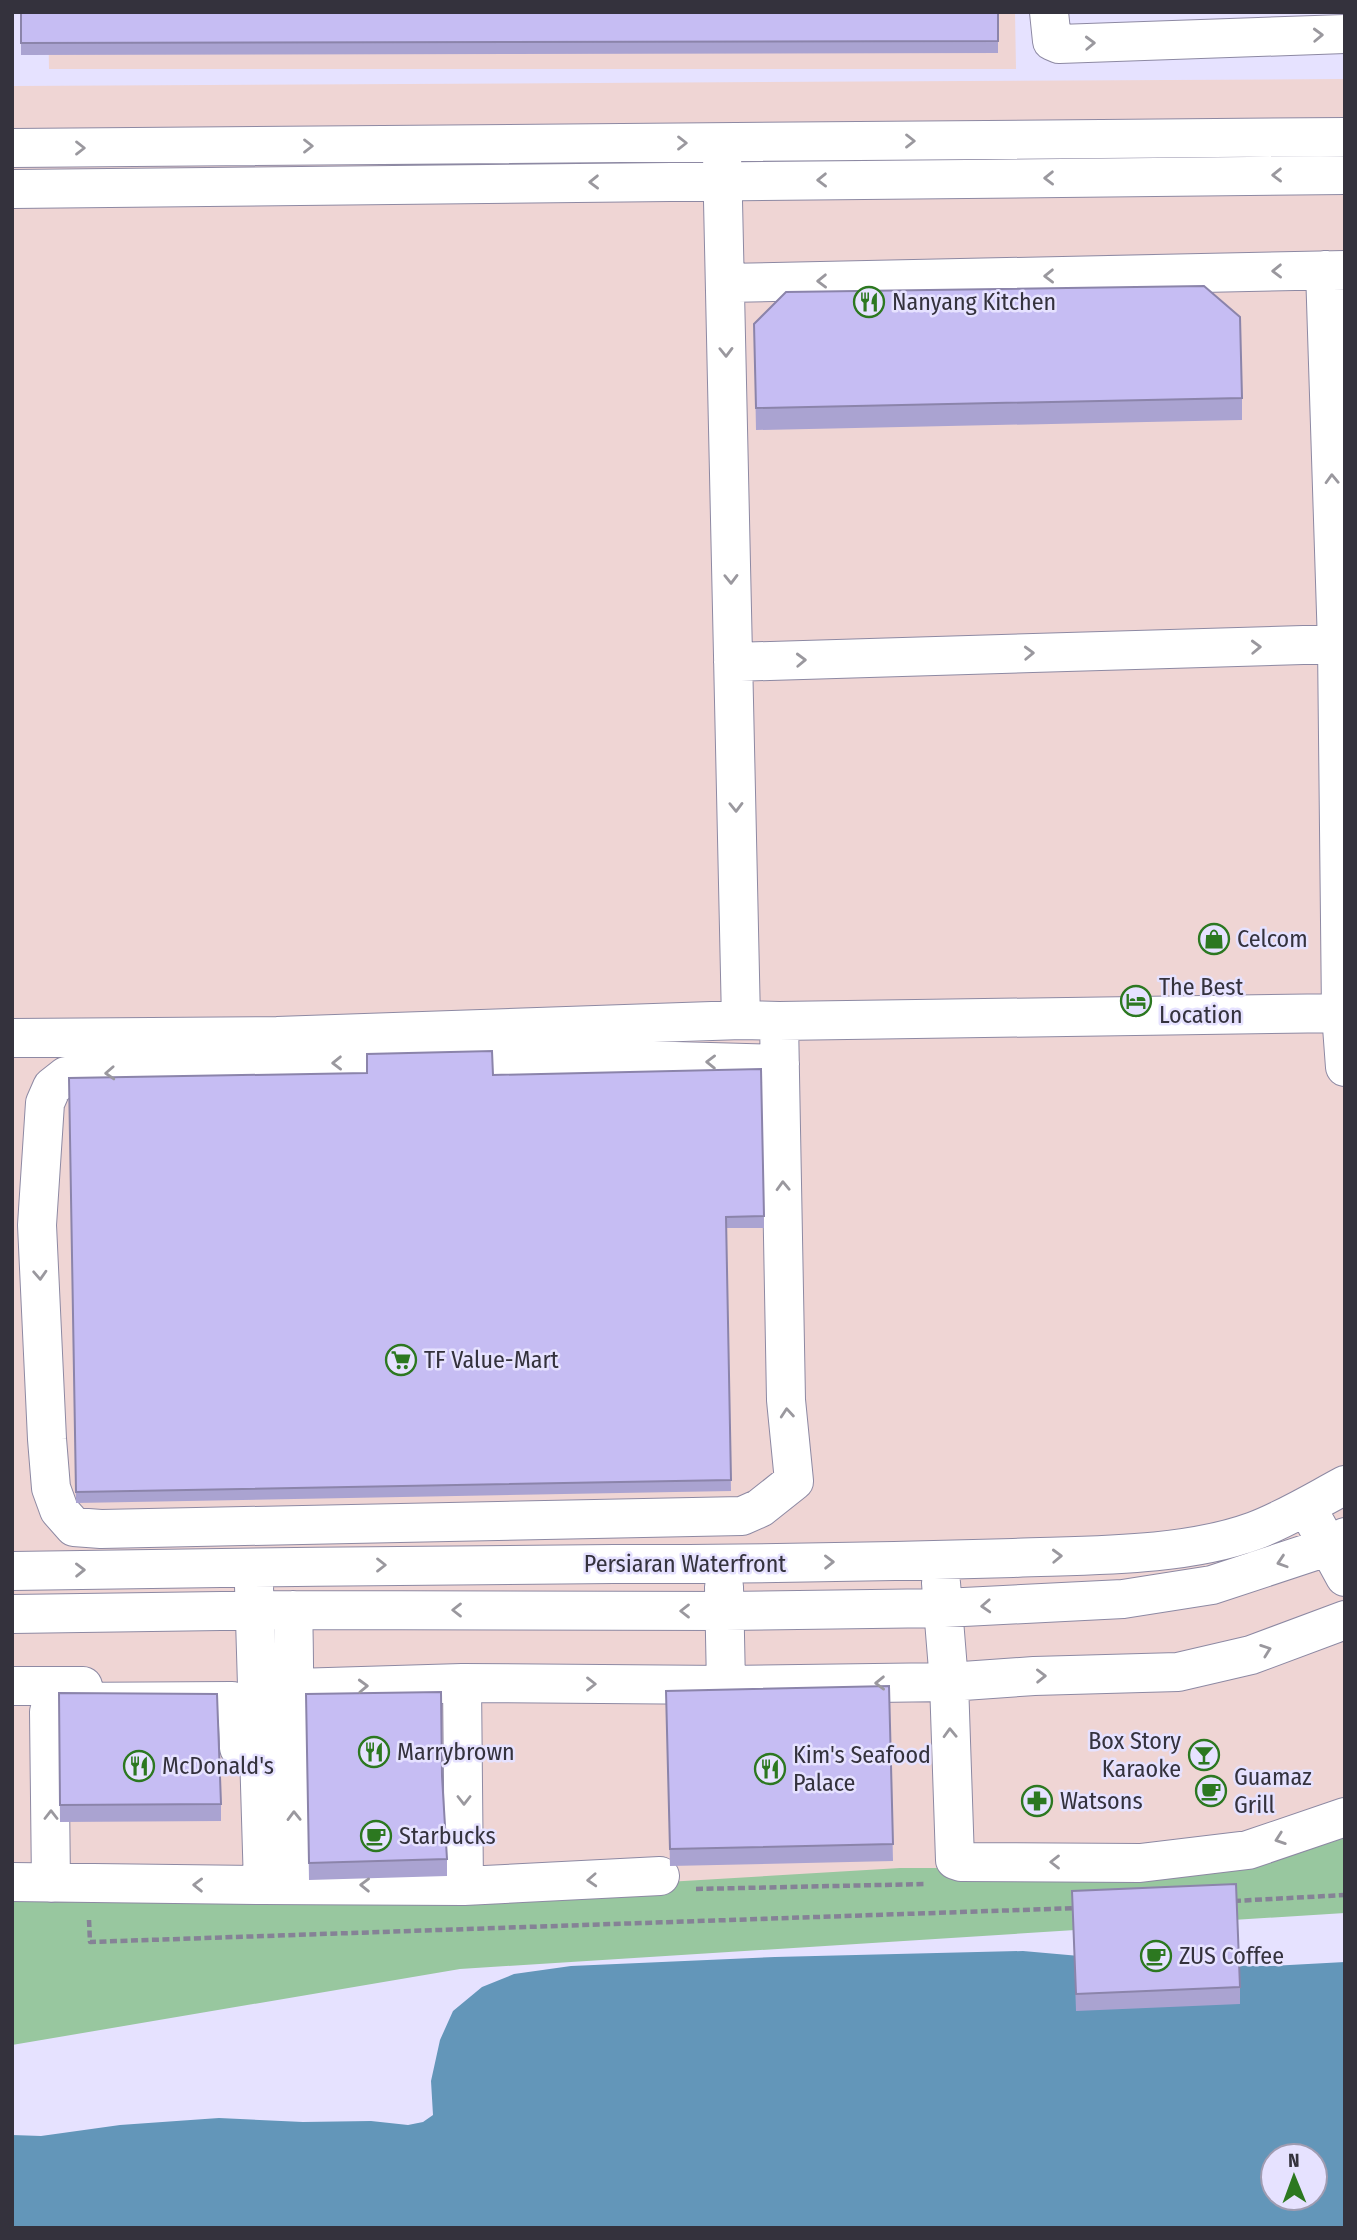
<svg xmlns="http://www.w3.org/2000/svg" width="1357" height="2240" viewBox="0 0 1357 2240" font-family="'Fira Sans Condensed',sans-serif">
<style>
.commercial{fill:#efd5d4}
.green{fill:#98c79f}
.water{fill:#6396b9;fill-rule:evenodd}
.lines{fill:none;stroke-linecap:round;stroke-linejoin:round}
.minor-casing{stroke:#8d89a3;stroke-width:40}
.path{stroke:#858296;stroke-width:4.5;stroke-dasharray:7 3.5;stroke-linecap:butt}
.minor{stroke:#fff;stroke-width:38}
.wall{fill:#aaa3d1}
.building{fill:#c6bdf3;stroke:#8b84aa;stroke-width:2}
.oneway{stroke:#9a989e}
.labels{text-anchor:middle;stroke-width:5;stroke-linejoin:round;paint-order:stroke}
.poi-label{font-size:24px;fill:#34323d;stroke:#e6e2ff;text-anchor:start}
.street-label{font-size:24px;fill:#34323d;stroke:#e6e2ff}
</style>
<rect width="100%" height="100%" fill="#e6e2ff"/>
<path class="commercial" d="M48 12H1015L1016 69H49Z
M1345 79V1912L12 1939V86Z"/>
<path class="green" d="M1345 1826V1913L460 1969 12 2045V1890L667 1882 900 1868H1143Z"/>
<path class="water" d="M1023 1951 1181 1965 1271 1966 1345 1962V2228H12V2135L41 2136 120 2125 219 2118 303 2122 371 2121 408 2125 423 2122 433 2115 431 2081 440 2040 453 2011 482 1987 514 1974 571 1966 775 1957ZM1273 2156H1315V2198H1273Z"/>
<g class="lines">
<g class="minor-casing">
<path id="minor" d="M1049 12 1052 41 1059 44 1345 34
M12 148 1345 137
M722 155 741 1020
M12 189 1345 175
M1325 270 1337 644 1341 1013 1345 1067
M725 283 1345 270
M733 662 1337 644
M779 1021 786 1400 794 1481 760 1508 742 1516 101 1529 74 1527 59 1510 51 1488 47 1439 37 1225 45 1103 52 1087 66 1076 277 1064 532 1057 780 1064
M12 1038 277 1036 741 1020 779 1021 1345 1013
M1316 1524 1345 1577
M12 1571C213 1568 413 1565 614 1564 747 1564 880 1562 1013 1558 1089 1555 1183 1557 1254 1531 1286 1519 1315 1501 1345 1485
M941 1583 949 1682 955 1860 961 1862 1140 1863 1248 1850 1345 1817
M724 1587 726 1685
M293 1610C296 1701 292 1793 297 1884
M12 1614 293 1610 725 1611 944 1608 1123 1599 1212 1585 1330 1546 1345 1537
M462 1683 464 1886
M12 1686H83
M295 1688 462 1683 726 1685 949 1682 1034 1676 1178 1672 1251 1655 1345 1620
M12 1882 263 1885 254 1586
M51 1883 49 1712 51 1705 58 1702 232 1701 237 1703 239 1748
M263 1885 464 1886 660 1876"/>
</g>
<path class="path" d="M696 1889 926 1884
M1234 1901 1345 1895
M89 1920 90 1942 1078 1908"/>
<use href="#minor" class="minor"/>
</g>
<path class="wall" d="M21 12H998V53L21 55Z
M754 324 1242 398V420L756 430Z
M761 1069 764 1228H726L731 1491 76 1503 69 1078 493 1075Z
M889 1686 893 1861 670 1866 666 1691Z
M59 1693 221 1804V1821L60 1822Z
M306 1694 442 1776 447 1859V1876L309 1880Z
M1072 1891 1240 1987V2004L1076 2011Z"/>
<path class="building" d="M21 12H998V41L21 43Z
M1204 286 1240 317 1242 398 756 408 754 324 786 292Z
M492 1051 493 1075 761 1069 764 1216 726 1217 731 1480 76 1492 69 1078 367 1073V1054Z
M889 1686 893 1844 670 1849 666 1691Z
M441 1692 442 1776 447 1859 309 1863 306 1694Z
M59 1693 217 1694 221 1804 60 1805Z
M1236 1884 1240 1987 1076 1994 1072 1891Z"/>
<defs><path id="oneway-chevron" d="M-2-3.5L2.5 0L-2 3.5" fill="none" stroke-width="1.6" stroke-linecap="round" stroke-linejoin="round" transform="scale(1.75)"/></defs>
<g class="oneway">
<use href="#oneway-chevron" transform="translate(1318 35) rotate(-2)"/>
<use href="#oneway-chevron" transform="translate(1090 43) rotate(-2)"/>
<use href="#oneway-chevron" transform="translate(910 141)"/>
<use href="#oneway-chevron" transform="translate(682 143)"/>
<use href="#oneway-chevron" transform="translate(308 146)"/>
<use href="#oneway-chevron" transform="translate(80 148)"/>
<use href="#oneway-chevron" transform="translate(1277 175) rotate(179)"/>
<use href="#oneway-chevron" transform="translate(1049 178) rotate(179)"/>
<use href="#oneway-chevron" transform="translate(822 180) rotate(179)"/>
<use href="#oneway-chevron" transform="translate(594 182) rotate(179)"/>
<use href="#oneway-chevron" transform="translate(1277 271) rotate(179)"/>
<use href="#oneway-chevron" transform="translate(1049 276) rotate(179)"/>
<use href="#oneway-chevron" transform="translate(822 281) rotate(179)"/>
<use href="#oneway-chevron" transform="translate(726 352) rotate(89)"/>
<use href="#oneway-chevron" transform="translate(1332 479) rotate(-92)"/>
<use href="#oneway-chevron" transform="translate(731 579) rotate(89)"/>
<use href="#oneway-chevron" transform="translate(1256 647) rotate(-2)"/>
<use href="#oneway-chevron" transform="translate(1029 653) rotate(-2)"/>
<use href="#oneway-chevron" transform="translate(801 660) rotate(-2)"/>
<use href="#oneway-chevron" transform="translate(736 807) rotate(89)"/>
<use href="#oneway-chevron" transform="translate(711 1062) rotate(-179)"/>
<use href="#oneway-chevron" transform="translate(337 1063) rotate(179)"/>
<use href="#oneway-chevron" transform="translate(110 1073) rotate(177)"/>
<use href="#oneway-chevron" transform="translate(783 1186) rotate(-92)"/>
<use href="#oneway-chevron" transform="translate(40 1275) rotate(87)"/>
<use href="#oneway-chevron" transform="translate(787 1413) rotate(-95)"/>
<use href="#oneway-chevron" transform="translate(1057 1556) rotate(-2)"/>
<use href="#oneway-chevron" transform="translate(829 1562) rotate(-1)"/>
<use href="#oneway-chevron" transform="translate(1282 1562) rotate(162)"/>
<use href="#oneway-chevron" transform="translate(381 1565)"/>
<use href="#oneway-chevron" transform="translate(80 1570) rotate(-1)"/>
<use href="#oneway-chevron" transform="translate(986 1606) rotate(177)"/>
<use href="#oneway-chevron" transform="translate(457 1610) rotate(-180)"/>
<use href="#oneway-chevron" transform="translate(685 1611) rotate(-180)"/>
<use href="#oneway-chevron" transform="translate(1266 1650) rotate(-20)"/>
<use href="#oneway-chevron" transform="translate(1041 1676) rotate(-1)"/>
<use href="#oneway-chevron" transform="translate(880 1683) rotate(179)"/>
<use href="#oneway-chevron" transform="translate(591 1684)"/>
<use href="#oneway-chevron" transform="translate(363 1686) rotate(-2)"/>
<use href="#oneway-chevron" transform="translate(950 1733) rotate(-92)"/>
<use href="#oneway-chevron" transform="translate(464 1800) rotate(90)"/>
<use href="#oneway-chevron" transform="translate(51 1815) rotate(-90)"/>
<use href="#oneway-chevron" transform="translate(294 1816) rotate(-91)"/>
<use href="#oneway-chevron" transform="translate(1280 1839) rotate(161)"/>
<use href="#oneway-chevron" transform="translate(1055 1862) rotate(-180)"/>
<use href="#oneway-chevron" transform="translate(592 1880) rotate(177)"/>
<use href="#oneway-chevron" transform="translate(198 1885) rotate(-179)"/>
<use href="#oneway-chevron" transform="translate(365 1885) rotate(-179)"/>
</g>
<defs>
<g id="restaurant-ring" transform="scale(1.575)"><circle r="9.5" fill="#e6e2ff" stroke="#2c7820" stroke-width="1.5"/><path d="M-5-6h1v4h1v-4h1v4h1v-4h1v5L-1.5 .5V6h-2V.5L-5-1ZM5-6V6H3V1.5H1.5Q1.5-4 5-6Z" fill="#2c7820"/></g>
<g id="shop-ring" transform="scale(1.575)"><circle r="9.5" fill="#e6e2ff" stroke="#2c7820" stroke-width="1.5"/><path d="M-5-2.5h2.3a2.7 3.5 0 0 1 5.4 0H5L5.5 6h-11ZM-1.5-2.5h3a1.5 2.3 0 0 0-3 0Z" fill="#2c7820"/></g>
<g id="hotel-ring" transform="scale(1.575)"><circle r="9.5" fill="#e6e2ff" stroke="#2c7820" stroke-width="1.5"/><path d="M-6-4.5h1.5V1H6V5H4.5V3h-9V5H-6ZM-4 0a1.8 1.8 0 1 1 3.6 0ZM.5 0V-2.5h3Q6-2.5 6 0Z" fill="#2c7820"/></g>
<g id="supermarket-ring" transform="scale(1.575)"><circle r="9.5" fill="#e6e2ff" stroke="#2c7820" stroke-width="1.5"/><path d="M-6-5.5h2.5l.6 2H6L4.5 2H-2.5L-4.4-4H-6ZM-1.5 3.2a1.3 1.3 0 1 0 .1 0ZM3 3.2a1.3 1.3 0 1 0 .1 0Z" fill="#2c7820"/></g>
<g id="bar-ring" transform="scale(1.575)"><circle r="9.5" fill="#e6e2ff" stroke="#2c7820" stroke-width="1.5"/><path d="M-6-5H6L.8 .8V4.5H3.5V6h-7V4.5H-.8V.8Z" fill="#2c7820"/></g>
<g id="cafe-ring" transform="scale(1.575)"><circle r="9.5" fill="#e6e2ff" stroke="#2c7820" stroke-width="1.5"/><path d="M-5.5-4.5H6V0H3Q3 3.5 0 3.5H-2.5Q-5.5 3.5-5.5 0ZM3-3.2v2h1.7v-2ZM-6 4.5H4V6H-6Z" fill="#2c7820"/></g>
<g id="pharmacy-ring" transform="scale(1.575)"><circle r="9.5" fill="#e6e2ff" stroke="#2c7820" stroke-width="1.5"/><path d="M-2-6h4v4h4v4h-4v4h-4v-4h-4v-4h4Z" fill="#2c7820"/></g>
</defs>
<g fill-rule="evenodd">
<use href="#restaurant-ring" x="869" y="302"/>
<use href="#shop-ring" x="1214" y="939"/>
<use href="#hotel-ring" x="1136" y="1001"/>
<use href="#supermarket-ring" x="401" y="1360"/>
<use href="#restaurant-ring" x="374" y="1752"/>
<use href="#bar-ring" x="1204" y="1755"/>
<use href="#restaurant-ring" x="139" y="1766"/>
<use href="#restaurant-ring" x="770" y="1769"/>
<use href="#cafe-ring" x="1211" y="1791"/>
<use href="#pharmacy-ring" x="1037" y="1801"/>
<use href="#cafe-ring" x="376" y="1836"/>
<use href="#cafe-ring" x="1156" y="1956"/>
</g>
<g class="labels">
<g class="poi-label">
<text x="892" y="310">Nanyang Kitchen</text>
<text x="1237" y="947">Celcom</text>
<text x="1159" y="995">The Best<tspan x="1159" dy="28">Location</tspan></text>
<text x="424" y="1368">TF Value-Mart</text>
<text x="1181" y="1749" text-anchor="end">Box Story<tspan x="1181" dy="28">Karaoke</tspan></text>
<text x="397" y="1760">Marrybrown</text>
<text x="793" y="1763">Kim's Seafood<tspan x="793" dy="28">Palace</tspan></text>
<text x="162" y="1774">McDonald's</text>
<text x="1234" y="1785">Guamaz<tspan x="1234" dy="28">Grill</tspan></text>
<text x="1060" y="1809">Watsons</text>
<text x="399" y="1844">Starbucks</text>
<text x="1179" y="1964">ZUS Coffee</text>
</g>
<g class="street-label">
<text x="685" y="1572">Persiaran Waterfront</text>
</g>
</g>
<rect width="1357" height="2240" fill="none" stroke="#34323d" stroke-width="28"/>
<g transform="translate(1294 2177) rotate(359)"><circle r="33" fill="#e6e2ff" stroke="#9f9cb1" stroke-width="2"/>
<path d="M0-5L12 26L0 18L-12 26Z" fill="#2c7820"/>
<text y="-10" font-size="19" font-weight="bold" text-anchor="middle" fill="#34323d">N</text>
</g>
</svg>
